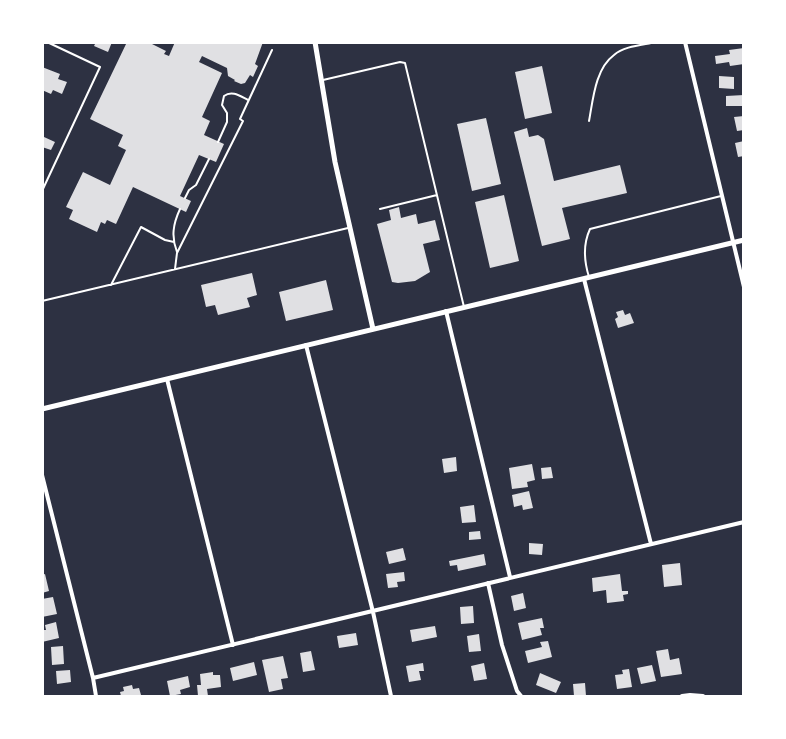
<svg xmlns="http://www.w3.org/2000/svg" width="786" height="739" viewBox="0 0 786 739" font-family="Arial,sans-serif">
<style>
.building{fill:#e0e0e3}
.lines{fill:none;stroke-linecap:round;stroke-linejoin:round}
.service{stroke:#fff;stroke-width:2}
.minor{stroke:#fff;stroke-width:4}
.tertiary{stroke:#fff;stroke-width:5}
</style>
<rect width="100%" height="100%" fill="#2d3142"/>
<path class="building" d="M96 42H112L108 52 94 46Z
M127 42H148L166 51 164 54 169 56 175 42H263L255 64 258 66 253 77 250 75 245 83 241 84 234 81 235 80 228 76 227 68 202 56 199 62 222 73 202 117 210 121 204 135 224 144 216 162 199 155 180 196 191 201 186 212 133 187 116 224 107 220 105 224 101 222 97 232 69 219 73 210 66 207 83 172 110 185 126 150 118 146 123 135 90 119Z
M744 48V64L730 66 729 62 716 64 715 56 730 54 729 50Z
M542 66 552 113 525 119 515 72Z
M42 67 60 74 58 79 67 82 62 94 53 90 51 94 42 90Z
M719 76 734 77V89L719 88Z
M744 95V106H726V96Z
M744 116V130L737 131 734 117Z
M486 118 501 184 472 191 457 124Z
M527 128 529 137 538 135 544 139 554 181 620 165 627 193 562 208 570 239 542 246 514 132Z
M44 137 55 142 51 150 42 147Z
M744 141V156L738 157 735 143Z
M504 195 519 261 490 268 475 202Z
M399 207 401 218 416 214 418 224 435 220 440 240 423 244 430 272 415 281 398 283 392 282 377 224 391 220 389 210Z
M252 273 257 295 247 298 250 307 218 315 215 305 206 307 201 285Z
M326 280 333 310 286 321 279 292Z
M623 310 625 315 630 313 634 323 618 328 615 319 618 317 616 312Z
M456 457 457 471 444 473 442 459Z
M532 464 535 480 527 482 528 487 512 489 509 468Z
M551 467 553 478 542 479 541 468Z
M529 491 533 508 523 510 522 505 514 507 512 495Z
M474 505 476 522 462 523 460 507Z
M480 531 481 539 469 540V532Z
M529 543 543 544 542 555 529 554Z
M403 548 406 560 389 564 386 552Z
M484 554 486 565 458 571 457 565 450 566 449 561Z
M680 563 682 585 664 587 662 565Z
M404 572 405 581 397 582 398 587 388 588 386 574Z
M45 574 49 591 42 593V575Z
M620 574 622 591H628V594L623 595 624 601 607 603 606 590 593 592 592 578Z
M523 593 526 608 514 611 511 596Z
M53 597 57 614 42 617V599Z
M473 606 474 623 461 624 460 607Z
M542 618 544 628H540L542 635 522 640 518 623Z
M56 622 59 638 42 642V630H46L45 625Z
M435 626 437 637 412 642 410 630Z
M356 633 358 645 339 648 337 636Z
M479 634 481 651 469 652 467 636Z
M548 641 552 657 528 663 525 651 542 647 540 642Z
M63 646 64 664 52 665 51 647Z
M668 649 670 660 679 658 682 674 661 677 656 651Z
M311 651 315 670 303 672 300 653Z
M283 656 288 678 281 679 283 689 269 692 262 660Z
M254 662 257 675 233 681 230 668Z
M423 663 424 671H419L421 680 409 682 406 666Z
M484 663 487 679 474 681 471 666Z
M652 665 656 681 641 684 637 668Z
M629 669 632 687 617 689 615 675 623 674 622 670Z
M70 670 71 682 57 684 56 671Z
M213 672V675H220L221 687 207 689 208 696H198L197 685H201L200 674Z
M540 673 561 682 556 693 536 685Z
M188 676 190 687 180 690 181 694 170 696 167 681Z
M585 683 586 696H574L573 684Z
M132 685 133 689 139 688 141 695 121 696 120 692 124 691 123 687Z"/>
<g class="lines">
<path class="service" d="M323 80 400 62 405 63 464 307
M589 121C593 100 595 69 614 55 624 46 643 45 656 42
M218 142 227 122V113L222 105 224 96C232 90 240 96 248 100
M42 191 100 67 47 42
M185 198 189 190 196 185 209 159
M380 209 437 195
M177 252C171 237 173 224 180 209
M175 269 177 253 243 121 240 119 272 50
M589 277C584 261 583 244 590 229L721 196
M111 285 141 227 165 240 174 242
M42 301 348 228"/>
<path class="minor" d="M685 42 744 287
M584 279 651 544
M446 311 510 577
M306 345 373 612 391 696
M167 379 233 645
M42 475 93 678 96 696
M488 583 502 645 517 691 521 696
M93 678 744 522
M682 696 690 695 703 696"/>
<path class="tertiary" d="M315 42 335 162 373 329
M42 409 744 240"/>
</g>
<rect width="786" height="739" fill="none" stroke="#ffffff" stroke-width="88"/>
</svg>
